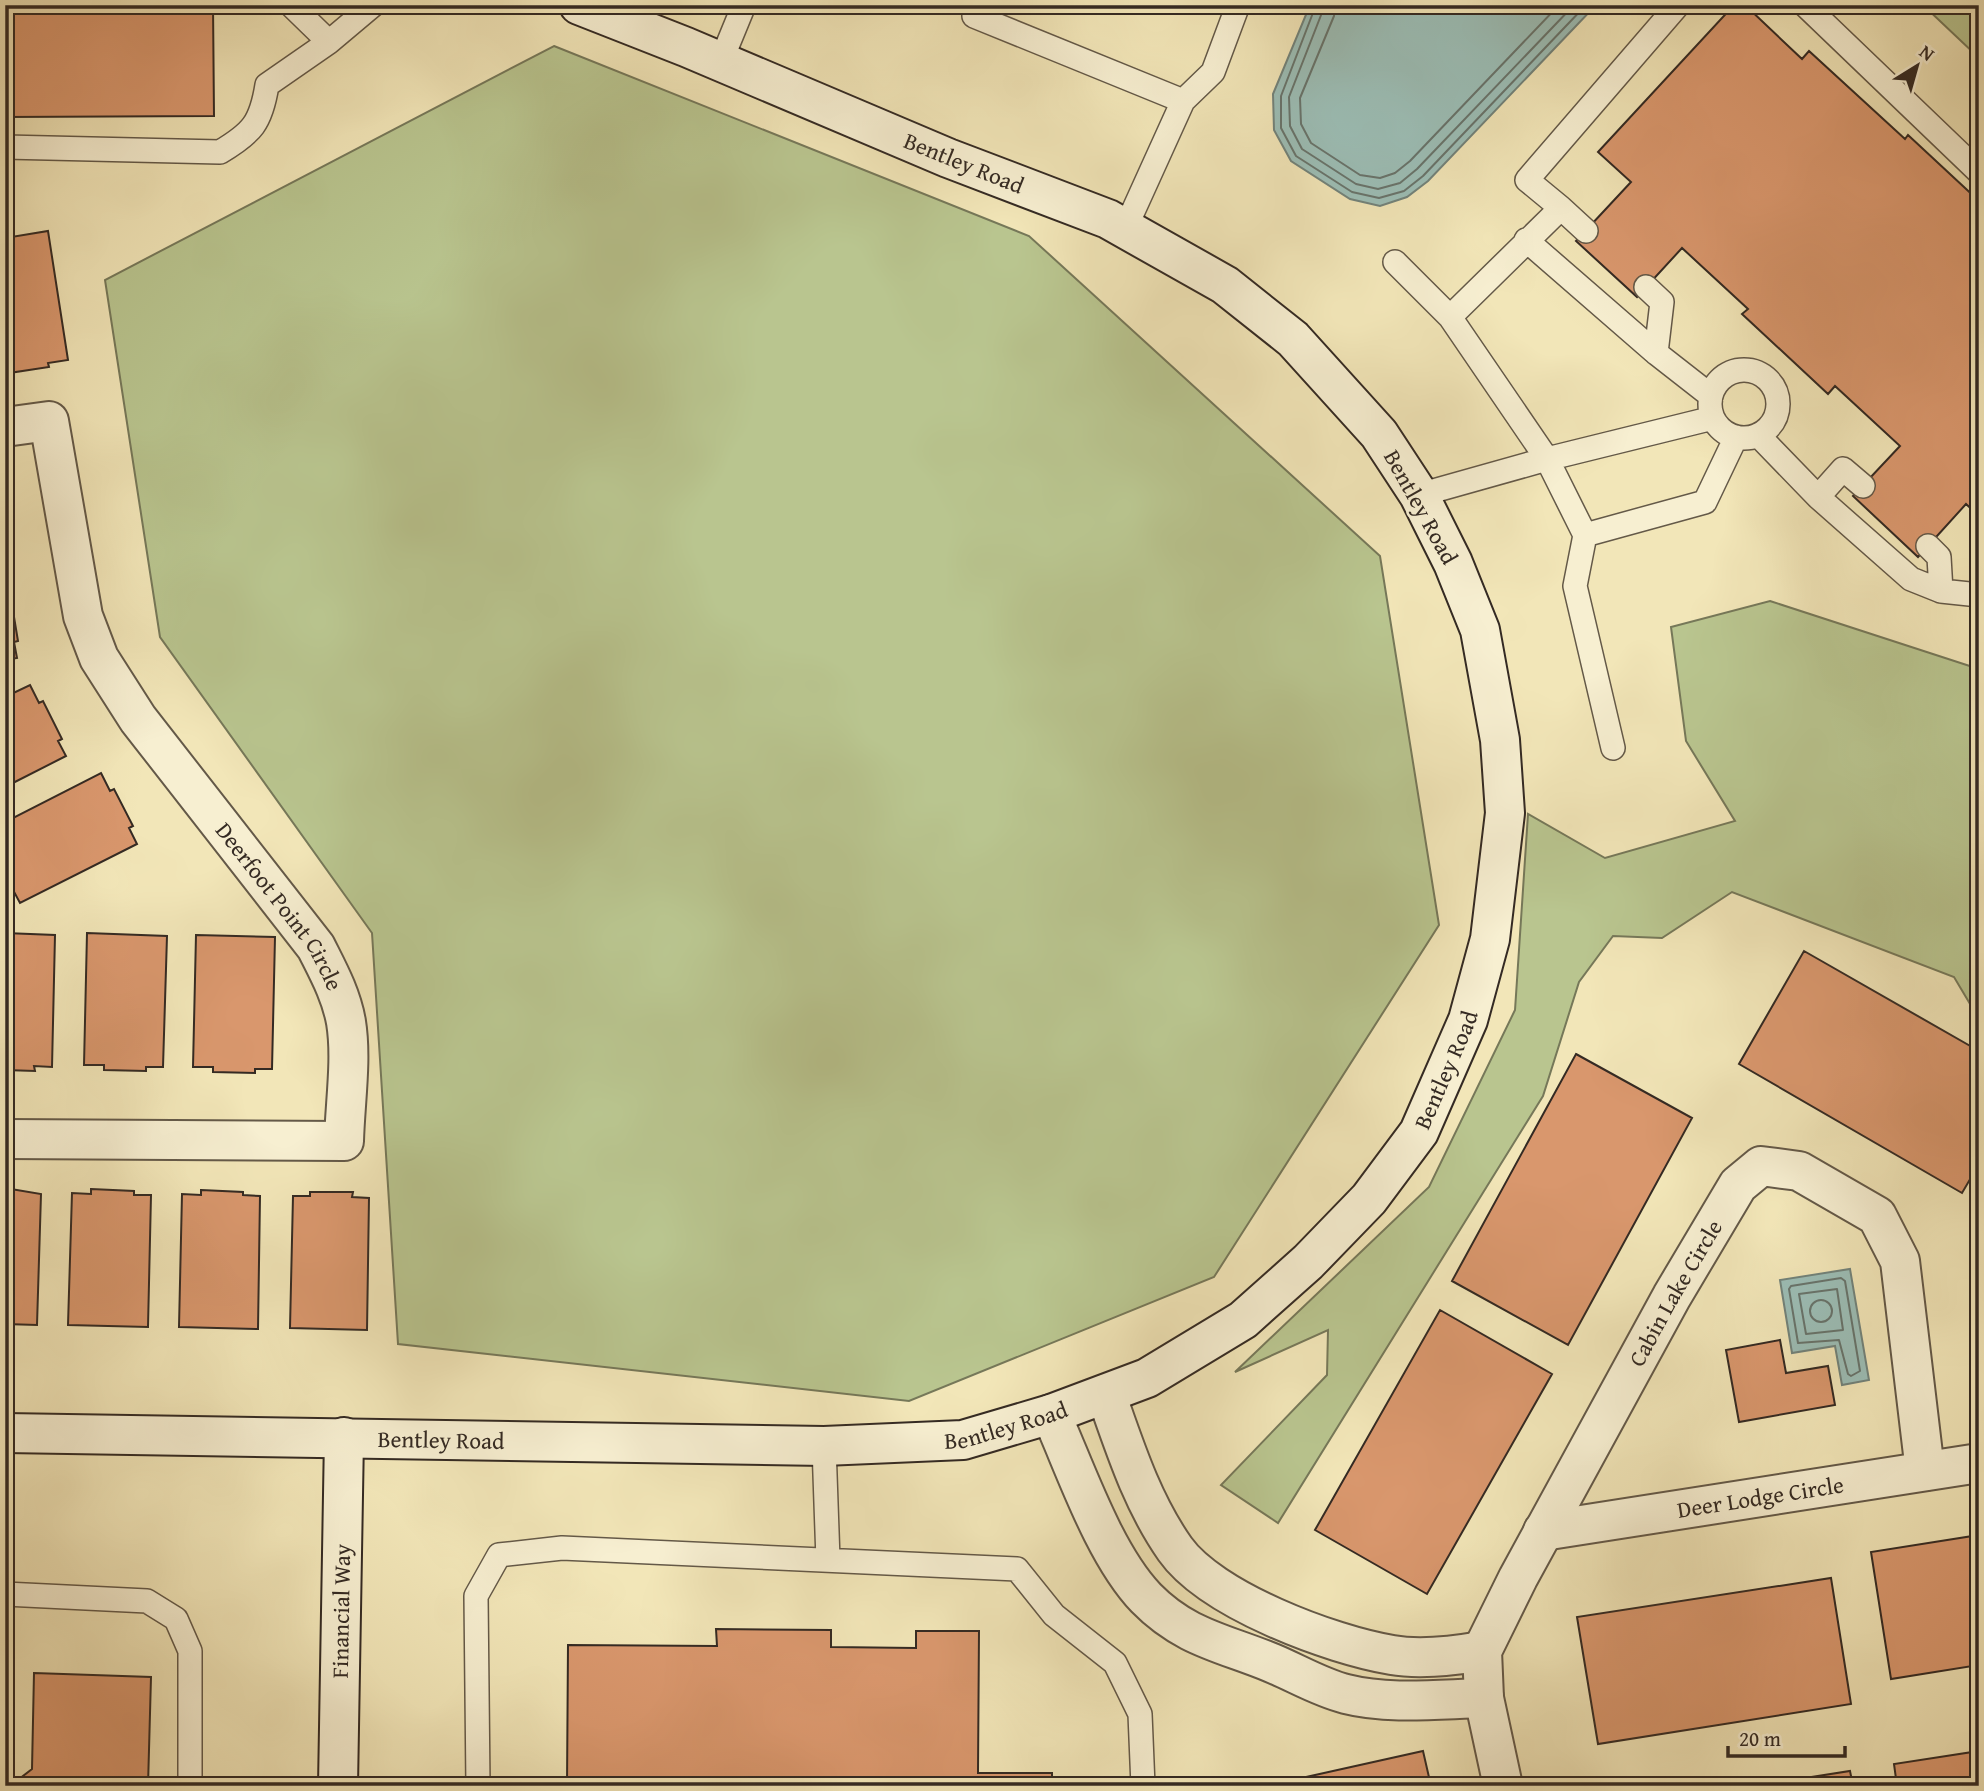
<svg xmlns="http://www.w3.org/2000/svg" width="1984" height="1791" viewBox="0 0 1984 1791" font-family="'Gentium Book Plus',serif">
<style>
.green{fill:#b9c58f;stroke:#767859;stroke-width:2}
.water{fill:#9cbeb6;stroke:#72837b;stroke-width:2}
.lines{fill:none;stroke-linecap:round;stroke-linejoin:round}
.shore{stroke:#68746c;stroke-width:2}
.building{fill:#d9976d;stroke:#342a23;stroke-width:2}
.lane-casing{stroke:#645948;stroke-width:26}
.street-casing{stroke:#645948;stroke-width:42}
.secondary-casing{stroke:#342a23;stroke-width:42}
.lane{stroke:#f7efd1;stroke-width:23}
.street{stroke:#f7efd1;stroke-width:38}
.secondary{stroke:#f7efd1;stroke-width:38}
.labels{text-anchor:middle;stroke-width:5;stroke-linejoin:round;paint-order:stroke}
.street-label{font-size:23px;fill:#342a23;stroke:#f7efd1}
</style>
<rect width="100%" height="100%" fill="#f2e6b8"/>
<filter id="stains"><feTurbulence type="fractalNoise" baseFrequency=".00286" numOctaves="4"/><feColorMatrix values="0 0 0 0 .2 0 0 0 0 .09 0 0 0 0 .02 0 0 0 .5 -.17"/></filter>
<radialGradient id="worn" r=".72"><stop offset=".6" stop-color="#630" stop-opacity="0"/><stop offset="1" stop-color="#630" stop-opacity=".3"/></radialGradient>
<path class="green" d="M1923 5H1979V58Z
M554 46 1029 236 1380 556 1439 925 1214 1277 909 1401 398 1344 372 933 160 637 105 280Z
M1770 601 1979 669V1019L1954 977 1732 892 1662 938 1613 936 1579 982 1543 1096 1278 1523 1221 1485 1327 1375 1328 1330 1235 1372 1429 1187 1515 1010 1528 814 1605 858 1735 821 1686 741 1671 627Z"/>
<path class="water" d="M1310 5H1596L1428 181 1407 197 1380 206 1350 199 1291 161 1274 130 1273 94Z
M1850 1269 1869 1380 1842 1385 1835 1346 1792 1353 1780 1280Z"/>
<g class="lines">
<path class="shore" d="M1316 5 1281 96V128L1296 156 1352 192 1379 198 1404 191 1423 176 1586 5
M1325 5 1289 97 1290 126 1302 149 1356 184 1378 189 1400 183 1417 169 1574 5
M1335 5 1334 16 1300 98 1301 124 1311 143 1360 175 1380 178 1395 173 1410 161 1559 5
M1841 1278 1845 1281 1860 1371 1851 1376 1848 1374 1839 1340 1798 1343 1789 1289 1791 1286Z
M1837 1289 1843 1330 1806 1334 1799 1294Z
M1810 1311a11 11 0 1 1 22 0a11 11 0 1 1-22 0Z"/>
</g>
<path class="building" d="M5 5H213L214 116 5 117Z
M1734 5H1745L1802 59 1809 51 1905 139 1908 135 1979 201V516L1966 504 1918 557 1853 496 1900 446 1835 386 1828 394 1742 314 1748 309 1682 248 1637 297 1576 241 1631 182 1598 152Z
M48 231 68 360 48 363 49 367 9 373 8 368 5 369V238Z
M5 595 6 600 11 599 18 641 14 642 17 658 5 660Z
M30 685 39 703 43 701 62 739 58 741 66 756 5 787V697Z
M101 773 110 791 114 789 133 826 129 828 137 844 20 903 5 875V822Z
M5 933 55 935 52 1067 34 1066 35 1071 5 1070Z
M87 933 167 936 163 1067H146V1071L104 1070V1065H84Z
M196 935 275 937 272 1069H255V1073L213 1072V1067H193Z
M1804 951 1979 1051V1164L1962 1193 1739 1064Z
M1576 1054 1692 1118 1568 1345 1452 1281Z
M5 1188 41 1194 37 1325 5 1324Z
M91 1189 134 1191V1195H151L148 1327 68 1325 72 1193 91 1194Z
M201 1190 243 1192V1195L260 1196 258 1329 179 1327 182 1194 201 1195Z
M310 1192H353L352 1197 369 1198 367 1330 290 1328 293 1196H310Z
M1440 1310 1552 1374 1427 1594 1315 1530Z
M1780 1340 1786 1373 1828 1366 1835 1405 1739 1422 1726 1350Z
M1979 1535V1665L1891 1679 1871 1552Z
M1831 1578 1851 1704 1598 1744 1577 1617Z
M716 1629 831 1630V1647L916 1648V1631H979L978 1773H1052V1786H567L568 1645 717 1646Z
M34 1673 151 1677 148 1786H10L32 1769Z
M1423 1751 1431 1786H1299L1297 1779Z
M1979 1751V1786H1897L1894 1764Z
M1850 1771 1853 1786H1754Z"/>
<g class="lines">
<g class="lane-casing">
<path id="lane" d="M291 5 329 42 373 5
M978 5 974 16 1183 101
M1805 5 1979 172
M721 61 744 5
M5 147 220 152C252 133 261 123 267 85L329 42
M1561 208 1586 231
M1125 229 1183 101 1213 72 1238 5
M1526 240 1656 353 1711 396
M1395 262 1450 317
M1646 287 1662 302 1656 353
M1710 404a34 34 0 1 1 68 0a34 34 0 1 1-68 0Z
M1713 418 1547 459 1585 535 1705 502 1736 437
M1758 435 1818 497
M1863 486 1843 469 1818 497 1911 579 1941 591 1979 595
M1419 495 1547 459 1450 317 1561 208 1527 180 1678 5
M1585 535 1575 586 1613 748
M1928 546 1939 557 1941 591
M824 1446 828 1560
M5 1594 147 1601 176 1619 190 1651V1786
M478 1786 476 1596 499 1555 562 1548 1017 1569 1054 1615 1115 1663 1140 1714 1143 1786"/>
</g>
<g class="street-casing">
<g id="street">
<path id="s1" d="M5 427 49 421 83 616 99 658 138 719 316 947C328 971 341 994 346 1022 352 1059 345 1103 344 1141L5 1139"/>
<path d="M1106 1394C1125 1448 1142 1502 1175 1549 1211 1600 1331 1645 1392 1655 1421 1660 1453 1656 1482 1651"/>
<path d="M1051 1414C1076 1470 1104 1554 1146 1598 1185 1638 1224 1643 1272 1663 1296 1673 1321 1688 1346 1694 1389 1705 1440 1699 1484 1698"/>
<path id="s2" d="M1543 1531 1979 1463"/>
<path id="s3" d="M1503 1786 1484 1698 1482 1651 1518 1578 1672 1296 1738 1185 1761 1166 1799 1171 1877 1216 1900 1261 1925 1471"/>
</g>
</g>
<g class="secondary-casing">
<g id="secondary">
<path id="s4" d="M5 1433 824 1446 963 1440 1051 1414 1147 1378 1243 1320 1308 1262 1369 1199 1419 1132 1468 1020 1490 939 1505 813 1500 740 1480 630 1453 563 1419 495 1379 434 1293 339 1225 285 1108 219 948 158 686 47 579 5"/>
<path id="s5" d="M338 1786 344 1437"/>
</g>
</g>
<use href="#lane" class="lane"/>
<use href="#street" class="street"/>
<use href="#secondary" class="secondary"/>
</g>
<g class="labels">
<g class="street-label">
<text transform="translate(964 163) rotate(22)" y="8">Bentley Road</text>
<text transform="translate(1421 507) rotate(61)" y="8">Bentley Road</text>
<text dy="8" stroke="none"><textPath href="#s1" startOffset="595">Deerfoot Point Circle</textPath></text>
<text dy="8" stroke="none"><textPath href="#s4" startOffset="1591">Bentley Road</textPath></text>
<text dy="8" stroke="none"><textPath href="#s3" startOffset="544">Cabin Lake Circle</textPath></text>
<text dy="8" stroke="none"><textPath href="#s4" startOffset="1003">Bentley Road</textPath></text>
<text dy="8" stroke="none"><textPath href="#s4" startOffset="436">Bentley Road</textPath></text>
<text dy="8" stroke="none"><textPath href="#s2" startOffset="220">Deer Lodge Circle</textPath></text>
<text dy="8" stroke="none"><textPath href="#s5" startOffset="175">Financial Way</textPath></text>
</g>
</g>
<rect width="1984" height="1791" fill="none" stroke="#f2e6b8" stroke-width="28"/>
<rect x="7" y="7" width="1970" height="1777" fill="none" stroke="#342a23" stroke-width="3.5"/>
<rect x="14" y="14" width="1956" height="1763" fill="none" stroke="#342a23" stroke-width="2"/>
<g transform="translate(1917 66) rotate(37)" stroke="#f7efd1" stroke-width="5" paint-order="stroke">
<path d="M0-5L12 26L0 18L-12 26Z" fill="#342a23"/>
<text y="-10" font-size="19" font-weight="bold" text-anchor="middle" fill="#342a23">N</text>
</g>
<path d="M1728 1746v10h117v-10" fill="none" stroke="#342a23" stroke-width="3.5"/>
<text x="1739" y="1746" font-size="21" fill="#342a23" stroke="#f7efd1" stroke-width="5" paint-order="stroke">20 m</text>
<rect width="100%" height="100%" filter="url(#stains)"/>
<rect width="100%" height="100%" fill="url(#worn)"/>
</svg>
